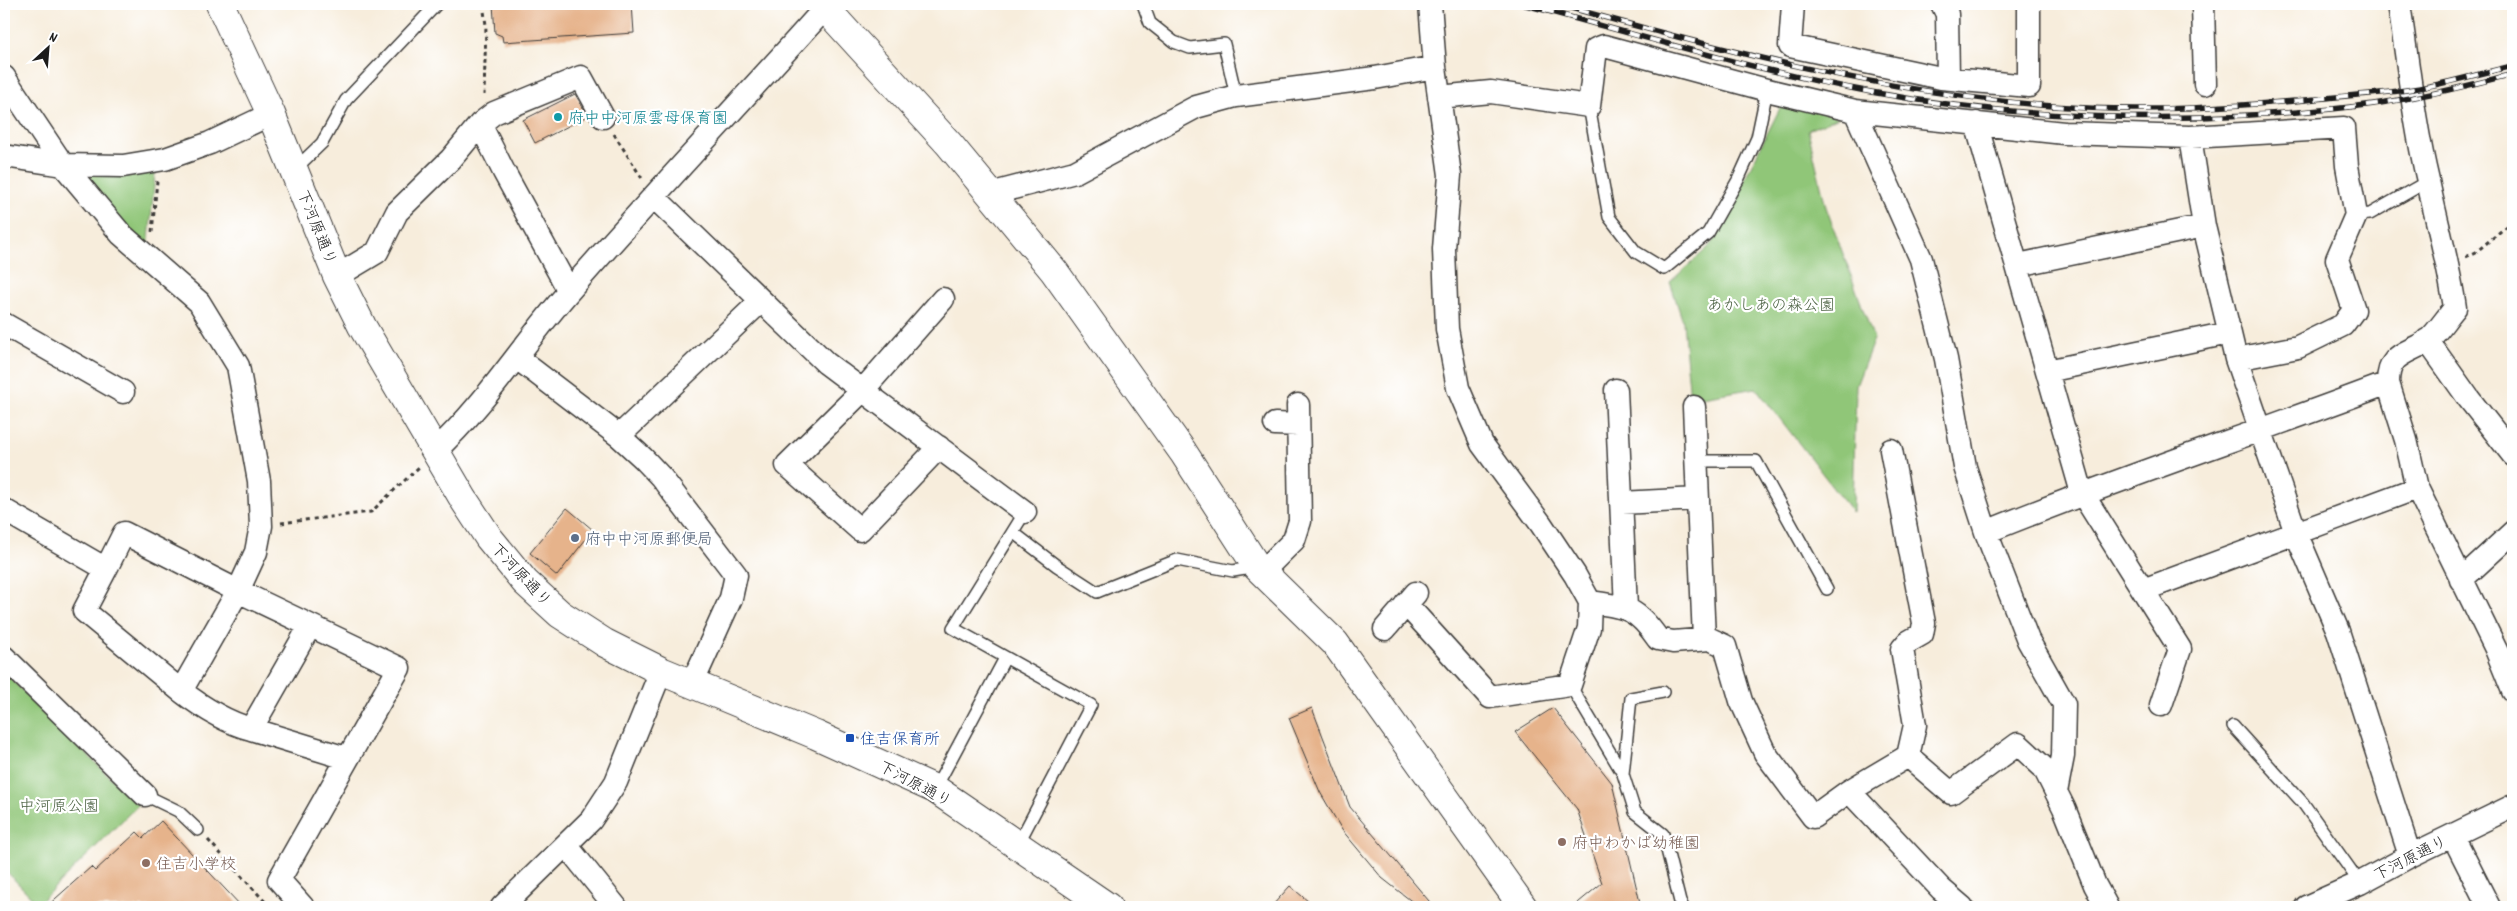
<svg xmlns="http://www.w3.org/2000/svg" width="2517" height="911" viewBox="0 0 2517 911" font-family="Dekko,'Klee One',sans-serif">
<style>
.park{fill:#90c678;stroke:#56714a}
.building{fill:#e6b38b}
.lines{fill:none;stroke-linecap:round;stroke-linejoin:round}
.lane-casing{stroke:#3d3b39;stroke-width:14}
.street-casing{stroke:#3d3b39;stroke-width:25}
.secondary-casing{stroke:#3d3b39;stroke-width:30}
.path{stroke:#3d3b39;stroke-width:3;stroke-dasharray:4 4;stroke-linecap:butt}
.lane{stroke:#fff;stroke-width:11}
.street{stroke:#fff;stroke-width:22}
.secondary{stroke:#fff;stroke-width:28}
.rail-casing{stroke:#1c1c1c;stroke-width:5.5}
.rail{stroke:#fff;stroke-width:4;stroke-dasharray:11;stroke-linecap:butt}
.culture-dot{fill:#0f9aa8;stroke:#fff;stroke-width:2}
.service-dot{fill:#5c6f8a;stroke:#fff;stroke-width:2}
.transit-dot{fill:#1a4fb4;stroke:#fff;stroke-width:2}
.education-dot{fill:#8d6e63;stroke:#fff;stroke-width:2}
.labels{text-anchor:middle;stroke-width:4.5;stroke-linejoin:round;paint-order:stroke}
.culture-label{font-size:16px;fill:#0d838f;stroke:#fff;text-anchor:start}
.street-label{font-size:16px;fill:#1c1c1c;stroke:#fff}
.park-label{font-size:16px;fill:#4a6041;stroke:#fff}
.service-label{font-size:16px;fill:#4e5e75;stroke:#fff;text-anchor:start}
.transit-label{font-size:16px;fill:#164399;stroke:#fff;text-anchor:start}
.education-label{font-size:16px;fill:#785e54;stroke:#fff;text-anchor:start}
</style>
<rect width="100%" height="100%" fill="#fff"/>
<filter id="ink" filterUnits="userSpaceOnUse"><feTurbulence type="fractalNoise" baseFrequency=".02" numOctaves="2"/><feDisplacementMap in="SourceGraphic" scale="10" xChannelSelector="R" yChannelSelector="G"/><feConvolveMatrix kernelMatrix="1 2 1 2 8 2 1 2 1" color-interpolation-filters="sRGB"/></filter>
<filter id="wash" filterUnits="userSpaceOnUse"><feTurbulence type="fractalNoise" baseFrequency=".0096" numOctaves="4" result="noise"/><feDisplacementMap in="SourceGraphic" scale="20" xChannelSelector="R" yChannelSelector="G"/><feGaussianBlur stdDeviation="1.12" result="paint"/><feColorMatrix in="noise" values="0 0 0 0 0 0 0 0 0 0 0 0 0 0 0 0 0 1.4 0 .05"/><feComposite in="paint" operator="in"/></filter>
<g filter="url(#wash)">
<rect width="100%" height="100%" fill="#f7eddc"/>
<path class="park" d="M1784 100 1839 117 1808 130 1826 207 1874 339 1856 386 1853 513 1756 388 1690 399 1683 322 1670 282 1712 244Z
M156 163 148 251 124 230 81 167Z
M4 672 138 805 38 904 4 869Z"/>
<g id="blocks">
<path class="building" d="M493 4H632L634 33 503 42 502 36 495 33Z
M575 94 588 116 535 143 523 120Z
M567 508 593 530 557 576 530 553Z
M1312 708 1350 807 1434 907H1419L1382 878 1342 830 1320 792 1289 718Z
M1553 708 1612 783 1641 907H1573L1602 883 1577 809 1515 732Z
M161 821 242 907H46L91 867 95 871 137 832 143 838Z
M1290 886 1315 907H1271Z"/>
</g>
</g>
<g filter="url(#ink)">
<use href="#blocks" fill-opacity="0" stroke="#3d3b39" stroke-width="1"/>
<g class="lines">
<g class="lane-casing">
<path id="lane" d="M1143 4 1150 23 1174 42 1190 48 1224 44 1236 96
M1589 106 1609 217 1636 252 1664 269 1708 233 1738 180 1757 138 1767 90
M294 170 322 143 346 100 437 4
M2356 215 2370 214 2428 181
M1696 461H1756L1827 589
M1014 533 1057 566 1097 592 1177 560 1233 571 1257 567
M1570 685 1623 774 1635 812 1663 834 1680 902 1683 907
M2233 726 2303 803 2360 883
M1623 774 1631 698 1663 692
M935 789 1005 658
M145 795 178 811 198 830
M1017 846 1091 705 953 628 1025 512"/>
</g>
<g class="street-casing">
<path id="street" d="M1430 4 1435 67 1450 175 1444 249 1447 329 1458 388 1482 444 1541 524 1575 575 1590 602C1626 607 1636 607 1658 639L1673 642 1710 639 1725 646 1741 701 1765 753 1813 817 1849 791 1941 889 1962 907
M1793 4 1790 46 1941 78 2029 86V4
M1942 4 1947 14 1948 78
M2203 4 2205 84
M2399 4C2408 63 2414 123 2428 181 2437 224 2449 265 2455 308 2446 318 2437 333 2427 341 2407 354 2388 353 2388 383L2406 440 2417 488 2496 649 2513 691
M4 77 63 165 121 234 199 302 238 366 259 481 261 526 256 552 238 591 181 691 84 611 106 569
M1439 97 1491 92 1589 106 1596 49 1604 46 1767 90 1855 111 2064 133 2190 137 2344 128 2347 166 2356 215 2337 259 2354 310 2343 325 2298 347 2236 359
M1855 111 1921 259 1946 359 1965 467 1986 532 2028 640 2064 704 2063 756 2056 792
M1976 123 2082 493 2180 649 2161 705
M480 124 504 172 569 291
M2190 137 2204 226 2236 359 2296 533 2338 631 2410 856
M4 156 63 165 123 166 165 159 210 143 271 114
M990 194 1075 172 1196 107 1236 96 1375 78 1435 67
M654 197 826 363 1025 512
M2018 265 2204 226
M337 276 377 252 397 212 451 159 480 124 494 113 581 77 603 117
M4 324 123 392
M2427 340 2469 399 2513 455
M517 358 619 436 643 458 661 477 736 575 731 598 692 684
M2047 371 2229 333
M1616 390 1626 608
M1694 407 1704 639
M1275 424 1298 425
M619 436 761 301
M939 447 860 530 787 465 863 390 943 299
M1891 450 1924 623 1922 634 1908 642 1902 649 1915 725 1908 756
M435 451C487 403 524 342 571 289 654 194 741 102 825 8
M1621 503 1698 499
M4 510 106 569 124 533 238 591 399 668 279 880 303 907
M1986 532C2118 478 2254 434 2388 383
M1262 572 1294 540 1300 521 1298 405
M2461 580 2513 532
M2143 590 2417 488
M1406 604 1490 697 1570 685 1589 628 1590 602
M310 626 251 729 346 758
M1385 629 1416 593
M4 657 145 795
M181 691C203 708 225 722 251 729
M1849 791 1908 756 1951 793 2018 744 2044 768 2064 808 2095 885 2107 907
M2453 836 2489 907
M566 845 616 907
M502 907 591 820 616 782 661 671
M2306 907 2360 883 2410 856 2513 806"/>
</g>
<g class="secondary-casing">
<path id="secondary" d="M220 4 271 114 337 276 362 326 464 500 489 538 525 582 560 614 605 643 661 671 816 735 935 789 1108 907
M823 4 825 8 949 144 1054 271 1183 452 1257 567 1335 643 1523 907"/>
</g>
<path class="path" d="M483 4 486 25 484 95
M614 134 643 180
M152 232 157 181
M2466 257 2476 252 2513 221
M281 523 371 512 419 467
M208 840 270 907"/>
<use href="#lane" class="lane"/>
<use href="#street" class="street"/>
<use href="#secondary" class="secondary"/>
<g class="rail-casing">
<path id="rail" d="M1522 4C1638 35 1753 70 1871 92 1995 115 2122 122 2249 115 2304 112 2360 108 2415 97 2448 91 2481 82 2513 74
M1557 4C1720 50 1884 93 2053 106 2141 113 2229 107 2316 99 2348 95 2381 94 2413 89 2447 84 2480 73 2513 66"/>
</g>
<use href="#rail" class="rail"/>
</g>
</g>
<circle class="culture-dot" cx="558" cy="117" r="5"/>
<circle class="service-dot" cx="575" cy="538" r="5"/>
<rect class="transit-dot" x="845" y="733" width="10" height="10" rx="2.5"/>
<g class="education-dot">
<circle cx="1562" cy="842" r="5"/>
<circle cx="146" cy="863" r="5"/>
</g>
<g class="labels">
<g class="culture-label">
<text x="568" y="123">府中中河原雲母保育園</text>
</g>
<g class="street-label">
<text transform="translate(318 227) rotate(68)" y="6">下河原通り</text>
<text transform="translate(522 574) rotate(47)" y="6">下河原通り</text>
<text transform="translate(916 783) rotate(28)" y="6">下河原通り</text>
<text transform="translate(2410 857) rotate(-27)" y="6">下河原通り</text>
</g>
<g class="park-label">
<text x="1771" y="310">あかしあの森公園</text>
<text x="59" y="811">中河原公園</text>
</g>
<g class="service-label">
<text x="585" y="544">府中中河原郵便局</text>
</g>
<g class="transit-label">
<text x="860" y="744">住吉保育所</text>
</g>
<g class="education-label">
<text x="1572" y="848">府中わかば幼稚園</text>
<text x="156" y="869">住吉小学校</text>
</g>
</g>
<rect width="2517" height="911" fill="none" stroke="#fff" stroke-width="20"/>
<g transform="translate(48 48) rotate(26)" stroke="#ffffff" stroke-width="4" paint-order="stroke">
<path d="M0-4L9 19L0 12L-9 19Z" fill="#1c1c1c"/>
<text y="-8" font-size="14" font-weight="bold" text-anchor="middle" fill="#1c1c1c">N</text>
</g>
</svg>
